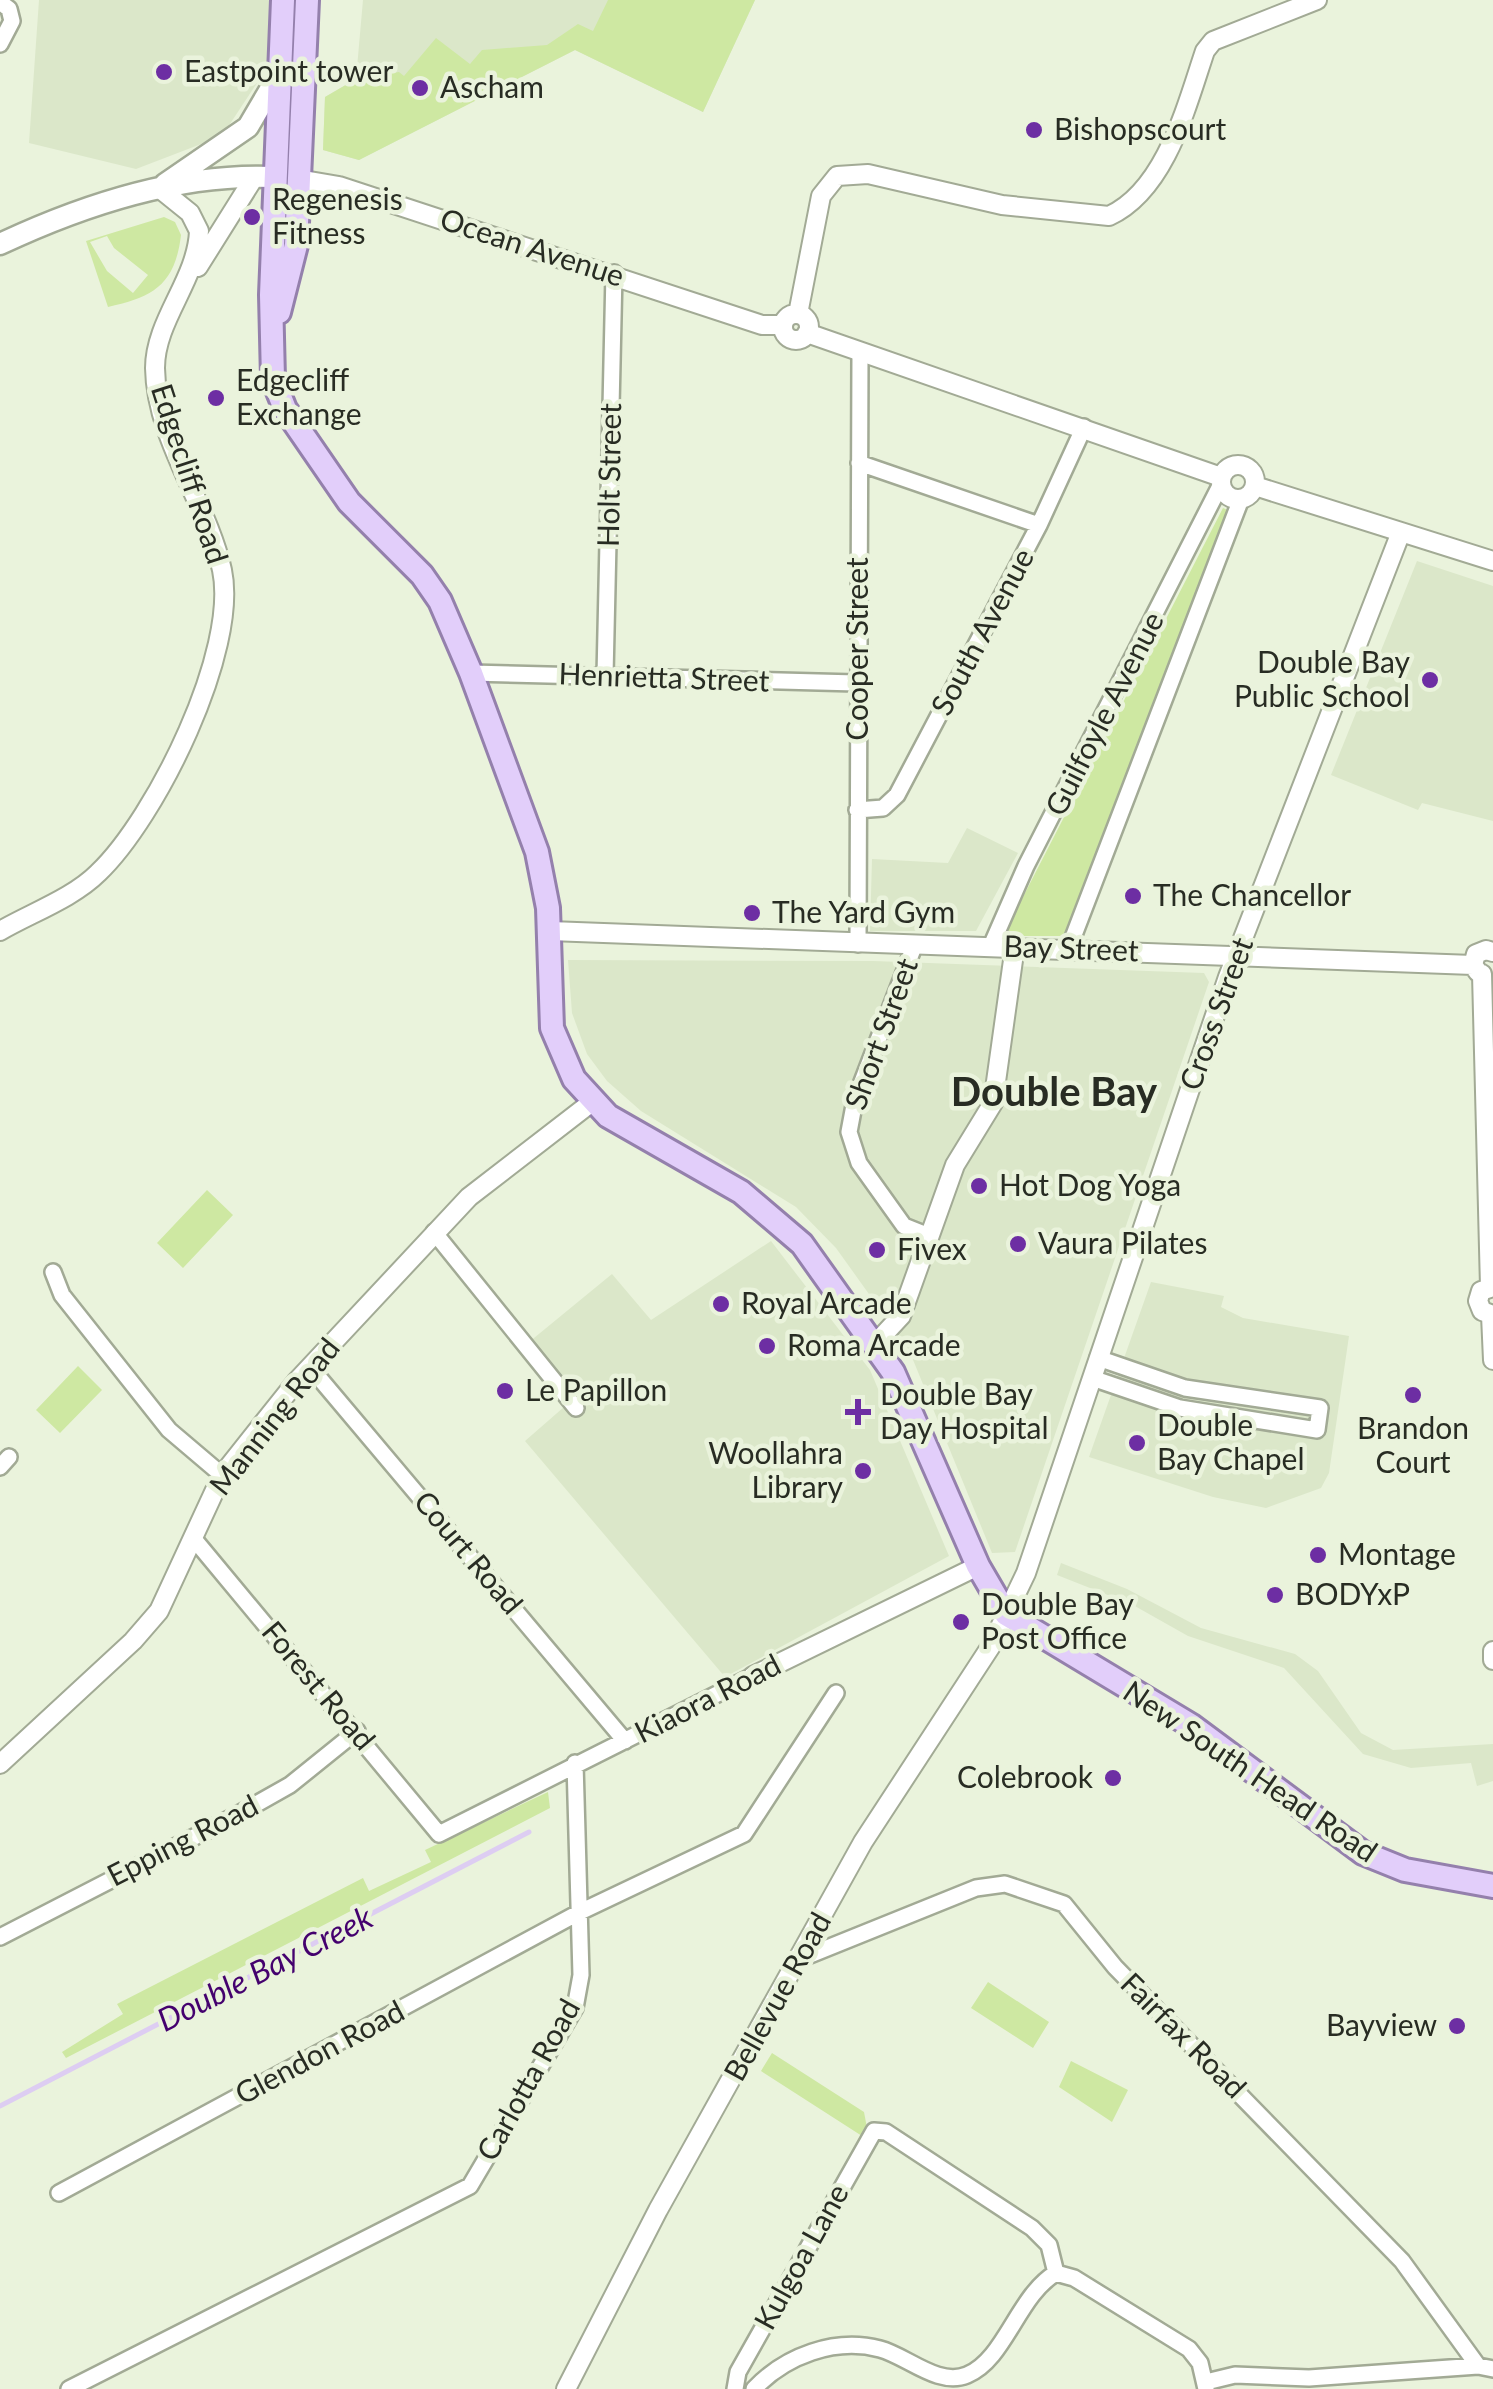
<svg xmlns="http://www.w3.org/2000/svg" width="1493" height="2389" viewBox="0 0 1493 2389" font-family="Lato,sans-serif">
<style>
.built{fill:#dbe7c9}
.green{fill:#cee8a2;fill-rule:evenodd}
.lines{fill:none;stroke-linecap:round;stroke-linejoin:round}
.stream{stroke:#ddcdf2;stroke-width:5}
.minor-casing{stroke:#a2aa95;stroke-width:20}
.tertiary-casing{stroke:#a2aa95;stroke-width:22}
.secondary-casing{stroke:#a2aa95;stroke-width:25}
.primary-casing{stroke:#9480ac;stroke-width:28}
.minor{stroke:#fff;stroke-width:15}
.tertiary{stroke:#fff;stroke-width:18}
.secondary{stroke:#fff;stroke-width:20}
.primary{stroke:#e2cefa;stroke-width:22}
.poi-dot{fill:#6d2ea3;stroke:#eaf3dc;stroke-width:4}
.labels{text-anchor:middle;stroke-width:9;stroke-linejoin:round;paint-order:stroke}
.poi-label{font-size:30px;fill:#282c23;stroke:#eaf3dc;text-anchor:start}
.street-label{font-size:30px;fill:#282c23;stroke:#eaf3dc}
.water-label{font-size:32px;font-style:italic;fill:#44016e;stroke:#eaf3dc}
.district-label{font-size:40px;font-weight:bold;fill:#282c23;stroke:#eaf3dc}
</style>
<rect width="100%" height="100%" fill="#eaf3dc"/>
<path class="built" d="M39 0H270L267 68 222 136 136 169 29 143Z
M363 0H755L703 112 575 50 359 160 323 150 325 97 356 79Z
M1417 561 1493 586V821L1422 803 1418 810 1331 775Z
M967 828 1018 853 976 931H870L872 859 948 863Z
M568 960 873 961 1204 973 1209 982 1015 1552 992 1553 909 1350 836 1248 796 1207 641 1111 607 1081 587 1054 572 1013Z
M771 1241 870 1370 949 1556 725 1677 525 1441 564 1407 523 1347 612 1274 651 1320Z
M1151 1282 1224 1296 1221 1307 1243 1318 1349 1336 1329 1473 1321 1488 1266 1508 1213 1497 1089 1457Z
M1061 1563 1127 1589 1201 1628 1295 1654 1318 1671 1361 1733 1393 1750 1493 1744V1781L1477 1786 1471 1763 1411 1768 1363 1754 1284 1668 1188 1636 1133 1605 1057 1575Z"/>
<path class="green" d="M608 0H755L703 112 575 50 359 160 323 150 325 97 356 79 399 72 404 76 436 38 470 64 482 50 547 45 578 24 593 31Z
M164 217 175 222 181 235C175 286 152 297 108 307L86 241ZM107 236 114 248 148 275 133 293 107 271 90 242Z
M1223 508 1230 511 1065 936H1012L1007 928Z
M207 1190 233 1215 183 1268 157 1243Z
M78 1366 102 1390 60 1433 36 1410Z
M548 1792 550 1808 66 2058 62 2052 123 2014 117 2004 363 1878 369 1891 431 1862 425 1850Z
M988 1982 1049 2022 1033 2048 971 2008Z
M772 2053 864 2112 867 2128 862 2136 761 2071Z
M1071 2061 1128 2090 1112 2122 1059 2087Z"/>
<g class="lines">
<path class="stream" d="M0 2106 529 1832"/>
<g class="minor-casing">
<path id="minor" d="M0 2 9 9 12 21 0 44
M859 463 1039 525
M471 673 856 683
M605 676 614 273
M857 810 883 808 897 795 1039 525 1084 427
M858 944 860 353
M915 944 855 1100 849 1132 859 1163 904 1226 929 1236
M991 946 1026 866 1221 484
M1069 948 1241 499
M434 1232 576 1408
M53 1272 62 1295 169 1430 222 1475
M310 1367 625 1741
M1092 1378 1180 1408 1317 1430 1320 1408 1185 1388 1098 1358
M0 1467 9 1457
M194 1539 439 1834 753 1676
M0 1937 235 1816 290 1785 357 1731
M800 1959 976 1888 1005 1884 1064 1904 1115 1967 1402 2261 1478 2366
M59 2193 580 1912 744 1834 836 1693
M1056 2273 1074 2278 1189 2349 1200 2363 1206 2389
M1206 2382 1235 2375 1309 2378 1478 2366 1493 2369
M69 2389 470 2186 575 2008 581 1975 575 1763
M735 2389 738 2372 874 2131 886 2132 1032 2228 1049 2245 1056 2273
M754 2389C785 2356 835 2337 880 2349 907 2356 938 2387 967 2375 1005 2360 1018 2295 1056 2273"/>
</g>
<g class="tertiary-casing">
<path id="tertiary" d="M298 179 339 186 762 325H783
M198 267 255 176
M798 314 821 196 837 176 868 174 1002 205 1109 216C1166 190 1187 104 1205 51L1213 41 1317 0
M783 327a13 13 0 1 1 26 0a13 13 0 1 1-26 0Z
M807 333 1221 477
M1221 482a17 17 0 1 1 34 0a17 17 0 1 1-34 0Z
M1255 486 1493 561
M0 931C31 913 73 898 98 873 156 818 239 650 222 570 207 502 156 440 155 368 155 320 197 280 199 231L190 213 159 188
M550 931 1473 965
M1478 972 1473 965 1476 954 1486 950 1493 952
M1482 974 1490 1287
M1493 1287 1481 1291 1478 1301 1482 1311 1493 1315
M1491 1315 1493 1360
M875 1344 901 1316 955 1165 993 1103 1015 946
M1493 1651V1660
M753 1676 978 1566
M0 1764 133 1641 159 1611 222 1475 296 1382 469 1197 592 1102
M566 2389 658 2210 863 1842 991 1646 1026 1573 1228 977 1401 532"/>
</g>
<g class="secondary-casing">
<path id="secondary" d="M165 184 248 127 278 76
M0 244C85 204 179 173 274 177"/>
</g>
<g class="primary-casing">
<path id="primary" d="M283 0 271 295 273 379 285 409 349 502 422 575 440 601 471 673 537 852 548 908 552 1028 574 1079 608 1116 741 1192 802 1244 893 1372 978 1566 1006 1614 1192 1726 1363 1853 1405 1870 1493 1886
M279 312 296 245 307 0"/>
</g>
<use href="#minor" class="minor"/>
<use href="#tertiary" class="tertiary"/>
<use href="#secondary" class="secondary"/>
<use href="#primary" class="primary"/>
</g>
<g class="poi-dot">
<circle cx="164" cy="72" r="10"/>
<circle cx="420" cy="88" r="10"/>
<circle cx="1034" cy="130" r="10"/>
<circle cx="252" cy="217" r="10"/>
<circle cx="216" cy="398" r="10"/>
<circle cx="1430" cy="680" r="10"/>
<circle cx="1133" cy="896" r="10"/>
<circle cx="752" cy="913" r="10"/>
<circle cx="979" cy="1186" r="10"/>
<circle cx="1018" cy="1244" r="10"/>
<circle cx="877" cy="1250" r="10"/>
<circle cx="721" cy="1304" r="10"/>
<circle cx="767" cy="1346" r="10"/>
<circle cx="505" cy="1391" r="10"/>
<circle cx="1413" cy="1395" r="10"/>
<path d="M853 1397h10v10h10v10h-10v10h-10v-10h-10v-10h10z"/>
<circle cx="1137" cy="1443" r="10"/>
<circle cx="863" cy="1471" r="10"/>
<circle cx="1318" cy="1555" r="10"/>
<circle cx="1275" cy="1595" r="10"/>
<circle cx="961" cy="1622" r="10"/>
<circle cx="1113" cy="1778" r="10"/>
<circle cx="1457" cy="2026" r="10"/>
</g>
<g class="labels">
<g class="poi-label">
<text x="184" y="82">Eastpoint tower</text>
<text x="440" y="98">Ascham</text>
<text x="1054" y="140">Bishopscourt</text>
<text x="272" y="210">Regenesis<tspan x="272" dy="34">Fitness</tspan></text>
<text x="236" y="391">Edgecliff<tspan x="236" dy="34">Exchange</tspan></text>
<text x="1410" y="673" text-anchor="end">Double Bay<tspan x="1410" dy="34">Public School</tspan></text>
<text x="1153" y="906">The Chancellor</text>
<text x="772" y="923">The Yard Gym</text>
<text x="999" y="1196">Hot Dog Yoga</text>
<text x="1038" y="1254">Vaura Pilates</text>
<text x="897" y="1260">Fivex</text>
<text x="741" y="1314">Royal Arcade</text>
<text x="787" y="1356">Roma Arcade</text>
<text x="525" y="1401">Le Papillon</text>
<text x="880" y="1405">Double Bay<tspan x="880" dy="34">Day Hospital</tspan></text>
<text x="1157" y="1436">Double<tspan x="1157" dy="34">Bay Chapel</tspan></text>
<text x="1413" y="1439" text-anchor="middle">Brandon<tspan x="1413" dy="34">Court</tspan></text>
<text x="843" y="1464" text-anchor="end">Woollahra<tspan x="843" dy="34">Library</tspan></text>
<text x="1338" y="1565">Montage</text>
<text x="1295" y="1605">BODYxP</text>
<text x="981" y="1615">Double Bay<tspan x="981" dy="34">Post Office</tspan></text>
<text x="1093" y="1788" text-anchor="end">Colebrook</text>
<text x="1437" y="2036" text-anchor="end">Bayview</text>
</g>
<g class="street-label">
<text transform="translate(532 248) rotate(18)" y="10">Ocean Avenue</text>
<text transform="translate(189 474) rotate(72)" y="10">Edgecliff Road</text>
<text transform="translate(610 475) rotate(-89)" y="10">Holt Street</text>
<text transform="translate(983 632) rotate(-62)" y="10">South Avenue</text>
<text transform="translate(858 649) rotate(-90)" y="10">Cooper Street</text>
<text transform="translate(664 678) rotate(2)" y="10">Henrietta Street</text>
<text transform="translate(1105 714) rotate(-63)" y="10">Guilfoyle Avenue</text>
<text transform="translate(1071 949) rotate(2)" y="10">Bay Street</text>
<text transform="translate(1217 1014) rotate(-70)" y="10">Cross Street</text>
<text transform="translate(882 1034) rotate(-70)" y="10">Short Street</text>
<text transform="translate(275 1417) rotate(-52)" y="10">Manning Road</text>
<text transform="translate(468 1553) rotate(50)" y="10">Court Road</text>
<text transform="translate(318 1686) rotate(50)" y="10">Forest Road</text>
<text transform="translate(708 1699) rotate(-27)" y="10">Kiaora Road</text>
<text transform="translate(1250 1772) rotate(34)" y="10">New South Head Road</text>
<text transform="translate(183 1841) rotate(-27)" y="10">Epping Road</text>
<text transform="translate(778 1997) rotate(-61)" y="10">Bellevue Road</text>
<text transform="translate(1183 2036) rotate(45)" y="10">Fairfax Road</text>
<text transform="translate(320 2053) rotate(-28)" y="10">Glendon Road</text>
<text transform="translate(529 2080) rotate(-61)" y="10">Carlotta Road</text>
<text transform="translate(802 2257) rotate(-61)" y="10">Kulgoa Lane</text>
</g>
<g class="water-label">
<text transform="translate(265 1969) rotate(-27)" y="11">Double Bay Creek</text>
</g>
<g class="district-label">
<text x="1054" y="1106">Double Bay</text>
</g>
</g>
</svg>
